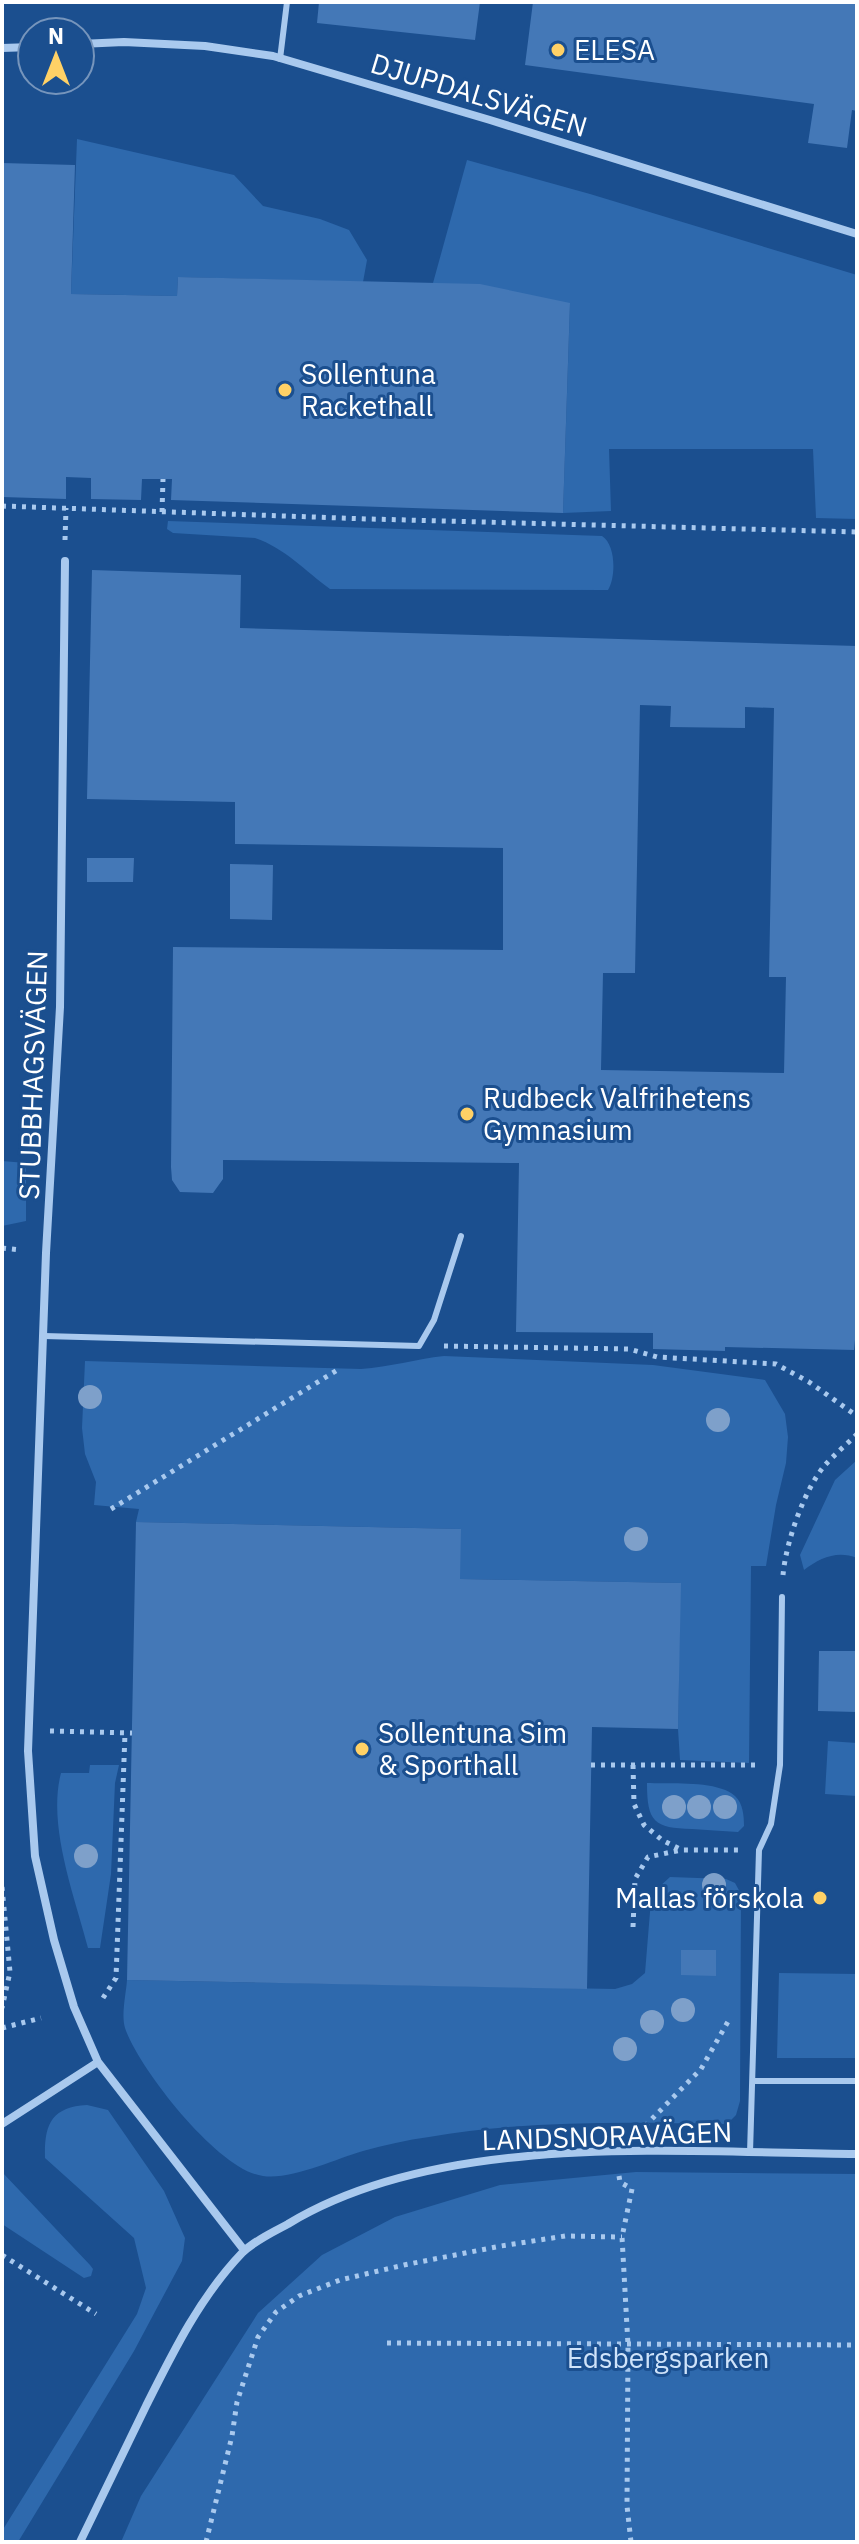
<svg xmlns="http://www.w3.org/2000/svg" width="859" height="2544" viewBox="0 0 859 2544" font-family="'IBM Plex Sans',sans-serif">
<style>
.green{fill:#2e69ad}
.building{fill:#4478b7;fill-rule:evenodd}
.lines{fill:none;stroke-linecap:round;stroke-linejoin:round}
.path{stroke:#a9c9ee;stroke-width:5;stroke-dasharray:4 6;stroke-linecap:butt}
.service{stroke:#a9c9ee;stroke-width:6}
.minor{stroke:#a9c9ee;stroke-width:8}
.tree{fill:#7ea0ca}
.poi-dot{fill:#ffd166;stroke:#1b4f8f;stroke-width:3}
.labels{text-anchor:middle;stroke-width:6;stroke-linejoin:round;paint-order:stroke}
.poi-label{font-size:28px;fill:#fff;stroke:#1b4f8f;text-anchor:start}
.street-label{font-size:28px;fill:#fff;stroke:#1b4f8f}
.park-label{font-size:28px;fill:#cfe3fa;stroke:#1b4f8f}
</style>
<rect width="100%" height="100%" fill="#1b4f8f"/>
<path class="green" d="M77 139 234 175 263 206 320 219 349 230 367 260 363 282 178 277 177 296 71 294Z
M467 160 590 194 857 275V519L816 518 813 449H609L611 511 563 513 570 304 433 283Z
M168 521 602 536C616 545 616 577 608 590L330 589C305 571 285 548 255 538L173 533 167 529Z
M2 1161 26 1163V1221L2 1226Z
M444 1356 653 1365 765 1380 785 1414 788 1437 786 1463 776 1505 766 1566H751L749 1763 680 1760 678 1729 680 1583 460 1579V1529L136 1522 139 1509 94 1505 96 1482 85 1454 82 1428 85 1361 361 1369C390 1367 416 1359 444 1356Z
M857 1460V1558C837 1550 820 1558 804 1570L800 1555 835 1480Z
M828 1741 857 1743V1796L825 1794Z
M90 1765H119L115 1783 111 1874 100 1948H88C75 1897 47 1826 61 1773H89Z
M647 1783C669 1784 718 1780 735 1796 743 1803 744 1816 744 1826L738 1832C722 1831 707 1830 692 1829 654 1828 647 1822 647 1783Z
M670 1877 726 1879 735 1883 741 1894 740 2101 736 2115 727 2124C627 2122 527 2120 429 2137 407 2140 384 2145 363 2151 335 2159 292 2180 263 2176 219 2171 139 2069 125 2028 121 2015 126 1994 127 1980L615 1989 632 1984 645 1973 651 1900 659 1887Z
M779 1973 857 1974V2058H777Z
M87 2105 108 2110 164 2191 185 2238 182 2261 134 2351 18 2542H2V2531L137 2314 146 2288 134 2238 45 2158C44 2125 51 2107 87 2105Z
M2 2172 90 2265 93 2269 91 2276 84 2278 2 2224Z
M636 2172 857 2174V2542H121L141 2496 258 2313 322 2255 395 2217 500 2185Z"/>
<path class="building" d="M319 2H480L475 40 317 23Z
M533 2H857V111L852 110 847 148 808 143 814 104 525 65Z
M2 163 75 165 71 294 177 296 178 277 480 284 570 303 563 513 171 500 172 479H142L141 500 91 499V478L66 477V499L2 497Z
M92 570 241 575 240 628 857 646V1320L854 1350 725 1347V1351L653 1349V1333L516 1332 519 1163 223 1160V1179L213 1193 180 1192 172 1180 171 1167 173 947 503 950V848L235 844V802L87 799ZM640 705 671 706 670 727 745 728V707L774 708 769 977H786L784 1073 601 1070 603 973H635Z
M87 858H134L133 882H87Z
M230 864 273 865 272 920 230 919Z
M136 1522 461 1529 460 1579 681 1583 678 1729 592 1727 587 1989 127 1980Z
M819 1651H857V1712L818 1711Z
M681 1950H716V1976L681 1975Z"/>
<g class="lines">
<path class="path" d="M2 506 369 519 857 532
M162 512 163 479
M65 540 66 508
M2 1248 21 1250
M444 1346 629 1349 657 1357 776 1364 809 1382 857 1416
M111 1509 339 1369
M783 1575C786 1542 804 1490 825 1465 835 1454 847 1444 857 1434
M50 1731 132 1733
M591 1765H759
M633 1765 634 1804 644 1825 662 1840 682 1850H738
M2 1887 10 1972 2 2008
M633 1927 635 1879 648 1857 681 1850
M103 1998 116 1978 125 1733
M2 2028 41 2018
M645 2126 701 2069 730 2018
M619 2176 620 2182 632 2189 622 2237 628 2345 627 2506 631 2542
M2 2255 96 2314
M387 2343 857 2345
M206 2542 232 2436 237 2402 258 2337 276 2312 299 2296 340 2280 404 2265 501 2246 565 2236 622 2237"/>
<path class="service" d="M280 59 287 2
M44 1336 419 1346 434 1320 461 1236
M753 2081H857
M750 2153 759 1850 771 1824 780 1765 782 1597"/>
<path class="minor" d="M80 44 124 42 205 46 273 56 490 120 857 234
M2 48 32 47
M65 561 60 1007 46 1253 28 1751 35 1856 54 1940 74 2007 98 2062 244 2250
M2 2124 98 2062
M80 2542C102 2497 124 2452 146 2406 173 2352 200 2297 242 2253 254 2241 273 2232 288 2224 443 2130 680 2153 857 2154"/>
</g>
<g class="tree">
<circle cx="90" cy="1397" r="12"/>
<circle cx="718" cy="1420" r="12"/>
<circle cx="636" cy="1539" r="12"/>
<circle cx="674" cy="1807" r="12"/>
<circle cx="699" cy="1807" r="12"/>
<circle cx="725" cy="1807" r="12"/>
<circle cx="86" cy="1856" r="12"/>
<circle cx="714" cy="1885" r="12"/>
<circle cx="683" cy="2010" r="12"/>
<circle cx="652" cy="2022" r="12"/>
<circle cx="625" cy="2049" r="12"/>
</g>
<g class="poi-dot">
<circle cx="558" cy="50" r="8"/>
<circle cx="285" cy="390" r="8"/>
<circle cx="467" cy="1114" r="8"/>
<circle cx="362" cy="1749" r="8"/>
<circle cx="820" cy="1898" r="8"/>
</g>
<g class="labels">
<g class="poi-label">
<text x="574" y="60">ELESA</text>
<text x="301" y="384">Sollentuna<tspan x="301" dy="32">Rackethall</tspan></text>
<text x="483" y="1108">Rudbeck Valfrihetens<tspan x="483" dy="32">Gymnasium</tspan></text>
<text x="378" y="1743">Sollentuna Sim<tspan x="378" dy="32">&amp; Sporthall</tspan></text>
<text x="804" y="1908" text-anchor="end">Mallas förskola</text>
</g>
<g class="street-label">
<text transform="translate(479 95) rotate(17)" y="10">DJUPDALSVÄGEN</text>
<text transform="translate(33 1075) rotate(-88)" y="10">STUBBHAGSVÄGEN</text>
<text transform="translate(607 2136) rotate(-2)" y="10">LANDSNORAVÄGEN</text>
</g>
<g class="park-label">
<text x="668" y="2368">Edsbergsparken</text>
</g>
</g>
<rect width="859" height="2544" fill="none" stroke="#ffffff" stroke-width="8"/>
<g transform="translate(56 56)"><circle r="38" fill="#1b4f8f" stroke="#7695bc" stroke-width="2"/>
<path d="M0-6L14 30L0 20L-14 30Z" fill="#ffd166"/>
<text y="-12" font-size="22" font-weight="bold" text-anchor="middle" fill="#ffffff">N</text>
</g>
</svg>
